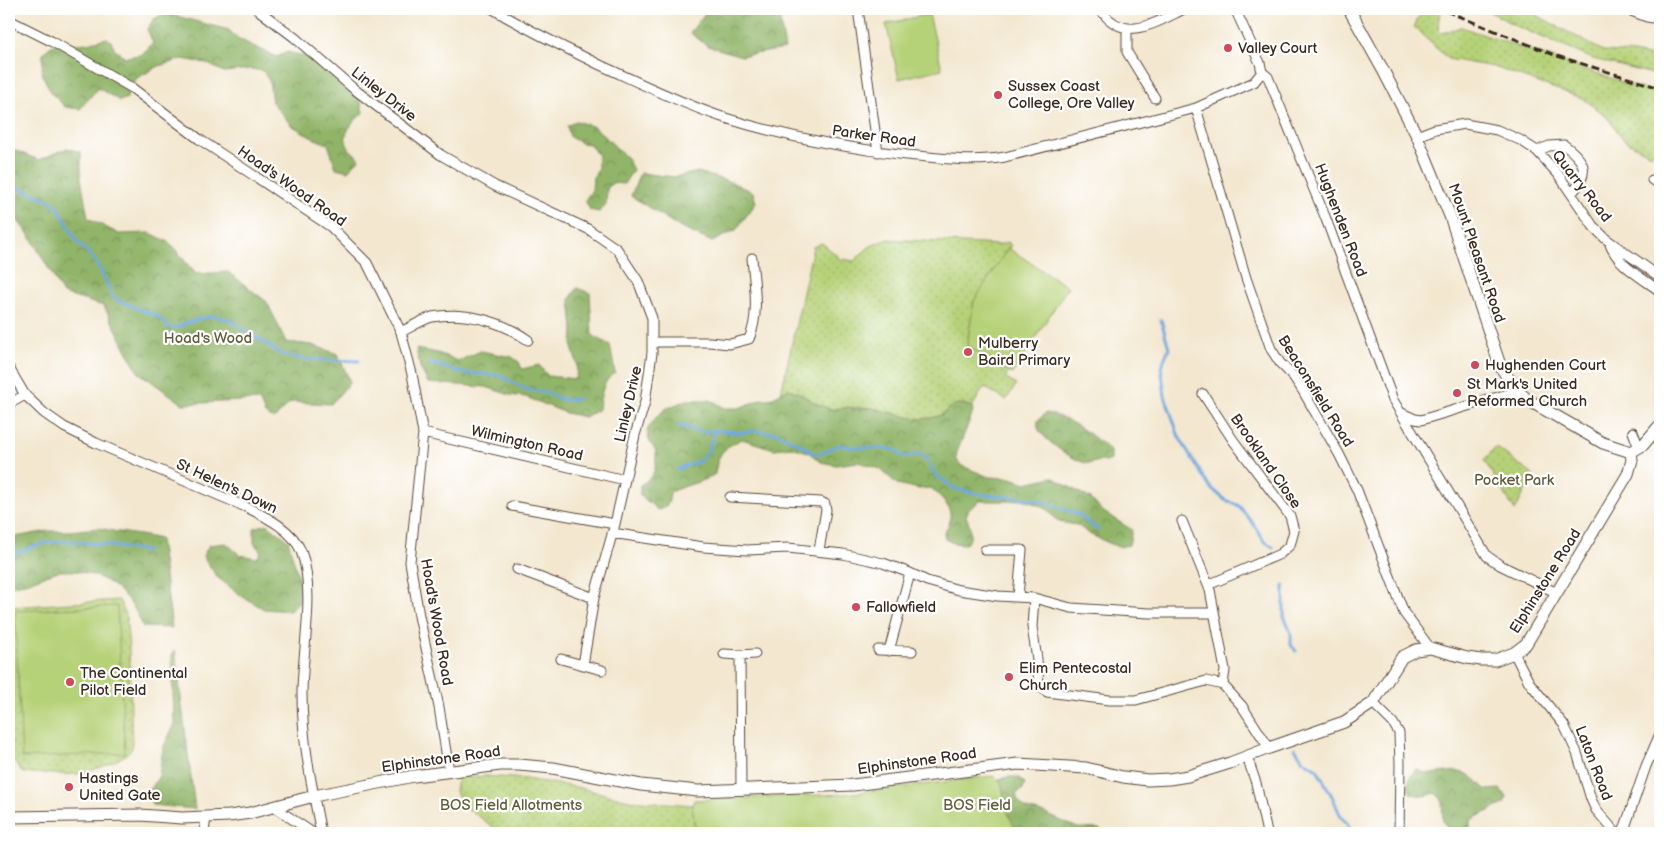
<svg xmlns="http://www.w3.org/2000/svg" width="1669" height="842" viewBox="0 0 1669 842" font-family="'Balsamiq Sans',sans-serif">
<style>
.grass{fill:url(#grass-dots);stroke:#787e4b}
.forest{fill:url(#forest-crowns);stroke:#666f43}
.park{fill:#b6d278;stroke:#787e4b}
.lines{fill:none;stroke-linecap:round;stroke-linejoin:round}
.stream{stroke:#70a9e0;stroke-width:3}
.minor-casing{stroke:#574639;stroke-width:11}
.tertiary-casing{stroke:#574639;stroke-width:13}
.minor{stroke:#fff;stroke-width:9}
.tertiary{stroke:#fff;stroke-width:11}
.rail{stroke:#3b2a1e;stroke-width:3;stroke-dasharray:8 4;stroke-linecap:butt}
.poi-dot{fill:#d1495b;stroke:#fff;stroke-width:2}
.labels{text-anchor:middle;stroke-width:4.5;stroke-linejoin:round;paint-order:stroke}
.poi-label{font-size:15px;fill:#3b2a1e;stroke:#fff;text-anchor:start}
.street-label{font-size:15px;fill:#3b2a1e;stroke:#fff}
.park-label{font-size:15px;fill:#605c39;stroke:#fff}
</style>
<defs>
<pattern id="grass-dots" width="8" height="8" patternUnits="userSpaceOnUse" patternTransform="scale(1.25)"><rect width="8" height="8" fill="#b6d278"/><path d="M2 2h.1M6 6h.1" fill="none" stroke="#9db467" stroke-width="1.8" stroke-linecap="round"/></pattern>
<pattern id="forest-crowns" width="20" height="18" patternUnits="userSpaceOnUse" patternTransform="scale(1.25)"><rect width="20" height="18" fill="#90b468"/><path d="M2 6a3 3 0 1 1 6 0M12 15a3 3 0 1 1 6 0" fill="none" stroke="#779355"/></pattern>
</defs>
<rect width="100%" height="100%" fill="#fff"/>
<filter id="ink" filterUnits="userSpaceOnUse"><feTurbulence type="fractalNoise" baseFrequency=".02" numOctaves="2"/><feDisplacementMap in="SourceGraphic" scale="10" xChannelSelector="R" yChannelSelector="G"/><feConvolveMatrix kernelMatrix="1 2 1 2 8 2 1 2 1" color-interpolation-filters="sRGB"/></filter>
<filter id="wash" filterUnits="userSpaceOnUse"><feTurbulence type="fractalNoise" baseFrequency=".0096" numOctaves="4" result="noise"/><feDisplacementMap in="SourceGraphic" scale="20" xChannelSelector="R" yChannelSelector="G"/><feGaussianBlur stdDeviation="1.12" result="paint"/><feColorMatrix in="noise" values="0 0 0 0 0 0 0 0 0 0 0 0 0 0 0 0 0 1.4 0 .05"/><feComposite in="paint" operator="in"/></filter>
<g filter="url(#wash)">
<rect width="100%" height="100%" fill="#f3e7cf"/>
<path class="grass" d="M1423 9H1442L1439 17 1438 29 1442 33 1461 27 1660 95V138L1652 155 1624 140 1606 116 1584 99 1494 67 1448 59 1414 27Z
M1485 9H1525L1603 51 1633 53 1658 58 1660 59V76L1593 59 1516 26Z
M886 239 999 245 1008 242 1011 245 974 301 967 344 1009 372 1005 378 1016 385 1006 400 984 387 972 407C954 401 955 408 941 415 934 418 926 420 918 419 904 419 887 411 873 408 866 407 852 407 846 408 841 408 836 410 831 409 815 405 804 394 789 389L781 393 813 247 822 243 841 259 854 261 869 247Z
M1496 447 1533 475 1515 511 1484 460Z
M119 600 126 616 129 648 132 748C124 760 97 769 83 773 69 776 38 773 23 773L9 755V607Z
M486 776 526 779 576 787 629 800 692 805 696 833H501L465 806 455 791 457 778Z"/>
<path class="forest" d="M712 9H778L785 49 741 56 708 46 690 33 705 13Z
M165 13 229 30C239 42 262 49 277 57L287 52 308 57 336 77 360 98 363 113C354 122 339 134 349 148 352 153 356 153 359 160L348 171 336 168 328 144 315 139 291 125 272 102 269 80 263 71 251 69 224 72 206 63 182 59 159 66 137 78 129 89 127 98 120 101 98 88 80 109 65 107 51 93 42 74 43 53 50 47 63 41C80 47 90 42 107 38L112 42 115 50 125 57 141 55 153 43 147 29 154 19Z
M576 121 595 127 627 158 633 170 624 184 612 183 607 189 606 204 599 212 590 210 585 200 592 190 593 177 598 170V156L590 144 581 143 570 137 567 126Z
M9 148 39 160 67 148 81 152V178L88 218 119 234 150 233 169 242 196 274 228 272 267 302 286 342 312 345 338 354 350 382 331 404 291 402 274 419 265 414 259 400 183 404 138 372 104 306 63 294 30 236 9 210Z
M698 172 731 182 753 192 756 203 736 230 712 242 681 228 631 196 640 173 675 177Z
M577 288 590 293 592 335 610 345 615 373C602 381 601 395 599 409L585 417 566 413 526 397 510 395 486 387 428 383 420 367 416 349 438 353 458 361 481 351 512 357 519 362 522 369 539 365 548 376 576 379 577 364 572 347 573 329 570 299Z
M789 389 799 393 813 403 833 410 849 407 855 409 871 408 917 419 931 418 942 415 954 405 963 404 972 407 973 412 957 452 956 459 962 466 989 477 1011 478 1026 483 1052 477 1091 499 1102 511 1132 530 1129 545 1118 547 1091 535 1077 525 1059 522 1045 508 1023 499 1009 501H980L969 509 966 516 970 526V539L966 544 953 543 945 539 944 533C958 513 946 501 931 488L919 489 897 484 880 469 858 462 836 465 821 462 808 452 792 447 774 449 742 439C723 448 718 453 715 474 701 483 685 485 670 492 669 503 669 506 658 510L640 495V485C656 476 656 468 656 451L649 441 647 430 658 415 667 408 687 400H710L725 408H739L761 399H769Z
M1046 413C1067 416 1096 437 1111 452V460L1106 462C1098 459 1095 464 1087 463 1075 462 1042 439 1038 428 1037 425 1038 423 1038 420Z
M267 524 288 540 301 588 299 602 290 611 264 609 243 597 217 577 203 556 209 545 226 543 240 555 257 558 261 552 254 543V528Z
M99 528C119 533 140 534 160 539L172 628 143 627C130 591 99 568 60 571 51 572 40 578 31 581 24 584 16 584 9 586V538L48 531H69Z
M175 650 195 809 152 805 149 791 159 776 163 748 174 725 172 656Z
M1416 769C1431 779 1447 768 1464 773 1472 775 1480 784 1486 790L1500 789 1507 797 1504 804 1470 820V832L1469 833H1452L1443 822 1442 800 1436 793 1425 796 1411 794C1407 783 1408 778 1416 769Z
M1008 777H1018L1025 783 1023 789 1016 794 1018 801 1026 809 1043 813 1078 828 1100 829 1103 833H1002L992 783 999 779Z"/>
<path class="park" d="M929 14 942 69 899 79 886 24Z
M1008 248 1068 287 1012 374 967 345 974 301Z
M117 606 125 753 22 758 15 611Z
M993 776 1001 782 1007 811 1017 833H696L692 805 694 800 846 794Z"/>
<g class="lines">
<path class="stream" d="M9 184 47 199 58 207 77 242 88 252 98 265 112 295 117 300 159 317 168 327 175 328 195 320 212 316 228 319 261 340 280 354 303 359 359 361
M1161 320 1169 348 1161 367 1165 396 1179 437 1209 486 1225 500 1239 506 1252 522 1264 541 1273 547
M430 363 463 373 498 375 528 390 544 392 564 400 578 399
M678 425 701 432 717 430 742 433 753 431 777 433 802 445 813 453 820 454 839 445 851 447 891 449 897 451 902 456 908 457 918 454 925 457 935 474 955 489 985 495 1034 499 1078 514 1098 530
M677 470C684 465 690 465 697 462 708 457 710 444 714 434L716 431
M9 554C24 553 35 544 50 542 81 539 115 547 147 551
M1284 585V616L1291 633V645L1296 651
M1295 748 1303 760 1317 769 1333 798 1341 817 1348 824 1352 833"/>
</g>
</g>
<g filter="url(#ink)">
<g class="lines">
<g class="minor-casing">
<path id="minor" d="M257 9 294 37 354 89 441 155 495 186 588 229 617 249 638 281 652 318V353L645 402 635 435 615 524 594 598 583 665
M493 9C527 30 564 47 600 65 640 83 680 103 722 117 782 136 844 148 907 155 940 158 972 163 1005 157L1196 108 1254 82 1262 72
M858 9 878 152
M1100 9C1124 44 1155 23 1184 9
M1235 9 1260 63 1262 72 1268 77 1326 219 1393 400 1487 556 1500 565 1557 593
M1626 9 1647 17 1660 19
M9 20 51 41 132 88 199 139 331 227 367 263 401 332 412 374 423 433 410 562 419 616 439 707 449 771
M1127 28V52L1155 98
M1196 108 1246 278 1271 349 1280 363 1293 376 1303 391 1339 454 1357 490 1404 613 1430 648
M1417 136 1435 129 1465 124 1497 130 1520 140 1537 151 1558 174 1593 226 1606 239 1660 277
M1537 151 1549 146 1564 145C1585 160 1591 172 1572 193
M1652 180 1660 183
M1609 241C1615 264 1642 278 1660 291
M401 332C411 327 422 320 432 317 464 311 502 321 528 340
M652 342H709L730 344 749 339C760 314 754 284 752 258
M9 368 25 395 44 413 64 427 96 443 246 507C266 517 292 529 301 551 316 591 302 651 302 694 302 741 312 787 321 833
M1203 394 1233 440 1290 516 1294 531 1290 545 1280 554 1208 585
M9 404 25 395
M1402 413 1415 419 1421 420 1518 391
M1633 432 1639 448
M423 433 625 480
M730 497 821 502 825 504 826 510 819 550
M512 506 615 524
M1182 521 1210 590 1225 670 1223 685 1242 706 1269 748
M612 533 703 547 747 550 788 548 843 554 883 563 910 573 927 581 959 590 998 596 1034 598 1071 608 1149 613H1214
M985 550H1022L1018 597
M517 569 594 598
M1034 598 1032 627 1037 659 1039 686 1047 692 1109 700H1136L1206 681 1223 685
M878 650 912 651
M889 651 910 573
M1514 653 1529 682 1564 725 1577 753 1591 799 1596 810 1616 833
M724 654 740 655 755 654
M740 655 741 790
M561 659 602 670
M1373 703 1393 723 1399 733 1400 764 1399 833
M1247 757 1256 783 1267 833
M274 807 313 833
M204 833 206 817
M1623 833 1646 766 1660 734"/>
</g>
<g class="tertiary-casing">
<path id="tertiary" d="M1349 9 1383 70 1417 136 1450 216 1501 368 1518 391 1528 400 1603 443 1631 452
M1631 452 1643 445 1660 425
M9 817 140 815 182 818 229 816 250 813 314 796 414 776 500 765H519L553 768 641 785 698 791 853 785 1018 764 1086 768 1123 777 1148 780 1169 779 1188 776 1230 763 1269 748 1344 722 1373 703 1402 657 1416 650 1430 648 1467 658 1481 660H1495L1514 653 1526 644 1628 474 1632 460 1631 452"/>
</g>
<use href="#minor" class="minor"/>
<use href="#tertiary" class="tertiary"/>
<path class="rail" d="M1446 11 1557 56 1660 88"/>
</g>
</g>
<g class="poi-dot">
<circle cx="1228" cy="48" r="5"/>
<circle cx="998" cy="95" r="5"/>
<circle cx="968" cy="352" r="5"/>
<circle cx="1475" cy="365" r="5"/>
<circle cx="1457" cy="393" r="5"/>
<circle cx="856" cy="607" r="5"/>
<circle cx="1009" cy="677" r="5"/>
<circle cx="70" cy="682" r="5"/>
<circle cx="69" cy="787" r="5"/>
</g>
<g class="labels">
<g class="poi-label">
<text x="1238" y="53">Valley Court</text>
<text x="1008" y="91">Sussex Coast<tspan x="1008" dy="17">College, Ore Valley</tspan></text>
<text x="978" y="348">Mulberry<tspan x="978" dy="17">Baird Primary</tspan></text>
<text x="1485" y="370">Hughenden Court</text>
<text x="1467" y="389">St Mark's United<tspan x="1467" dy="17">Reformed Church</tspan></text>
<text x="866" y="612">Fallowfield</text>
<text x="1019" y="673">Elim Pentecostal<tspan x="1019" dy="17">Church</tspan></text>
<text x="80" y="678">The Continental<tspan x="80" dy="17">Pilot Field</tspan></text>
<text x="79" y="783">Hastings<tspan x="79" dy="17">United Gate</tspan></text>
</g>
<g class="street-label">
<text transform="translate(384 94) rotate(38)" y="5">Linley Drive</text>
<text transform="translate(874 136) rotate(8)" y="5">Parker Road</text>
<text transform="translate(292 186) rotate(35)" y="5">Hoad's Wood Road</text>
<text transform="translate(1582 186) rotate(52)" y="5">Quarry Road</text>
<text transform="translate(1341 220) rotate(69)" y="5">Hughenden Road</text>
<text transform="translate(1477 253) rotate(71)" y="5">Mount Pleasant Road</text>
<text transform="translate(1316 391) rotate(58)" y="5">Beaconsfield Road</text>
<text transform="translate(628 404) rotate(-77)" y="5">Linley Drive</text>
<text transform="translate(527 443) rotate(13)" y="5">Wilmington Road</text>
<text transform="translate(1266 461) rotate(55)" y="5">Brookland Close</text>
<text transform="translate(227 486) rotate(25)" y="5">St Helen's Down</text>
<text transform="translate(1545 581) rotate(-58)" y="5">Elphinstone Road</text>
<text transform="translate(437 622) rotate(80)" y="5">Hoad's Wood Road</text>
<text transform="translate(441 759) rotate(-8)" y="5">Elphinstone Road</text>
<text transform="translate(917 761) rotate(-8)" y="5">Elphinstone Road</text>
<text transform="translate(1594 763) rotate(69)" y="5">Laton Road</text>
</g>
<g class="park-label">
<text x="208" y="343">Hoad's Wood</text>
<text x="1514" y="485">Pocket Park</text>
<text x="511" y="810">BOS Field Allotments</text>
<text x="977" y="810">BOS Field</text>
</g>
</g>
<rect width="1669" height="842" fill="none" stroke="#fff" stroke-width="30"/>
</svg>
